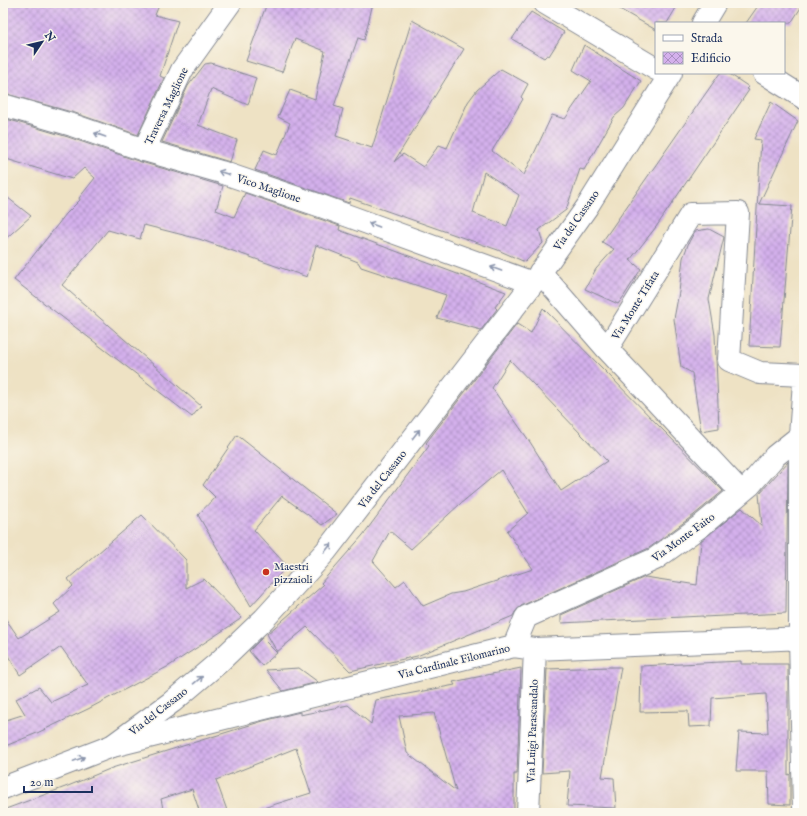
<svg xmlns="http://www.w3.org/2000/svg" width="807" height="816" viewBox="0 0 807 816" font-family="'IM FELL English',serif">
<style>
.building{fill:url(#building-cross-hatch);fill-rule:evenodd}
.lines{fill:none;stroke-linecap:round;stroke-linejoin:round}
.minor-casing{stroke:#848891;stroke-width:24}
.major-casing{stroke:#848891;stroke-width:24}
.minor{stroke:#fff;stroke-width:22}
.major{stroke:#fff;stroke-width:22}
.oneway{stroke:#8d97ae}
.poi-dot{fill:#c8321e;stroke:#fbf7ec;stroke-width:1.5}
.labels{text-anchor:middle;stroke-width:3;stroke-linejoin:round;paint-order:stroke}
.street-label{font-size:11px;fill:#1b2f5e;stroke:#fbf7ec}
.poi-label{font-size:11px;fill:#1b2f5e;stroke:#fbf7ec;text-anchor:start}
</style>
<defs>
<pattern id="building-cross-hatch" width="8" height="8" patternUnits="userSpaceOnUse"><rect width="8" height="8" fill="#d4b0ec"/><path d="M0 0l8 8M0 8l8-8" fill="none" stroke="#ab90c2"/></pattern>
</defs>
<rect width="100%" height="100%" fill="#fbf7ec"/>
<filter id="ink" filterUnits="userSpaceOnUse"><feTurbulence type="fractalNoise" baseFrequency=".025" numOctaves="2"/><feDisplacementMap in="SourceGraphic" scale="8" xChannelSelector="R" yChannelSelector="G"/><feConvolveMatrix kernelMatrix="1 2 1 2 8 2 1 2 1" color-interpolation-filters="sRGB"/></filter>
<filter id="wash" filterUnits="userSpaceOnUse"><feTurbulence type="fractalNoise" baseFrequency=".012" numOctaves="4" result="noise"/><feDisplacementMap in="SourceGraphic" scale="16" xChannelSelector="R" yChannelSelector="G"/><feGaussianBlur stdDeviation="0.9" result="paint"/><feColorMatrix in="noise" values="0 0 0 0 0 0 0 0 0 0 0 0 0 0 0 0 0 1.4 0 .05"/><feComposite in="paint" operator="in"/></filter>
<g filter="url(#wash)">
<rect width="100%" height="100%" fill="#eee2c4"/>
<g id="blocks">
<path class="building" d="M3 3H160L155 15 178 21 160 76 164 78 138 135 75 113 3 93Z
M267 3H373L364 40 358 38 334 106 343 109 336 136 372 148 412 20 464 49 394 162 403 154 423 167 439 145 447 148 468 102 477 90 501 69 528 84 521 97 523 99 492 151 524 175 552 115 565 119 591 81 573 70 584 45 641 81 624 108 614 117 584 170 580 169 566 210 539 230 543 243 525 262 498 250 350 198 349 203 255 170 264 150 277 155 290 123 278 117 290 90 315 99 325 51 295 39 282 72 246 61ZM484 172 519 195 507 226 473 213Z
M609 3H679L667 23H656V30Z
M760 3H804L791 23H746Z
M531 12 564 32 549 56 547 55 544 58 512 39Z
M211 63 256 78 248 105 211 89 198 125 237 140 230 162 162 142 188 86 205 64Z
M720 73H728L749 87 747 89 749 90 656 227 630 260 641 269 624 296 618 304 585 289 596 269 614 249 602 242Z
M771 102 798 121 759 204 792 206 780 347 749 346 761 140 754 139Z
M3 118 68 137 141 162 223 186 216 210 234 217 245 193 340 226 339 230 506 292 495 307 497 309 481 330 437 318 446 295 361 267 358 262 316 245 307 277 199 239 144 225 140 239 108 230 62 285 201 406 192 417 14 280 66 214 80 200 79 198 95 178 84 168 72 179 3 158Z
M3 194 31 216 3 241Z
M709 229 724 237 709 299 715 335 719 428 701 431 692 373 681 367 674 319 679 292 683 258 689 242 695 231Z
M543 308 723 491 694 515 649 548 521 606 515 612 513 616 417 656 350 671 307 627 277 652 267 634 323 585 321 583 363 535 429 446 426 443 429 439 517 324 531 333ZM510 360 607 461 561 491 530 442 492 388ZM501 470 528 513 507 531 533 569 463 592 451 594 423 606 405 580 396 587 373 561 390 531 411 549 460 504Z
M237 435 337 514 322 525 282 496 254 530 287 566 251 606 198 515 215 497 203 485Z
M788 462 786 613 703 617V616L561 623V615L645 577 697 585 701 541 742 508 762 526 759 494Z
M142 515 186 560V588L204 579 242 618 169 666 88 709 37 733 3 747V721L25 714 16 699 39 687 51 702 88 685 61 647 20 675 3 648V615L19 638 60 612 54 604 73 586 68 579Z
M262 638 277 653 262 666 249 651Z
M741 661V664H788V775L790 774V805L769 804 768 771H736L739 732 768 733 766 694 712 698 711 726 689 727 688 711 640 712 641 666Z
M610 667H621L602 777 614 778 616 808 567 806 570 771 542 773 547 669Z
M299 668 318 682 283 691 266 670Z
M521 668 517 774H514V813H260V809L311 793 296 748 216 780 228 813H200L192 789 161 799 164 813H3V810L68 786 112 768 263 721 300 712V715L348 705 371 724 376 700 455 685 453 682ZM434 713 456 791 407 753 399 716Z"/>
</g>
</g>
<g filter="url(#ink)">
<use href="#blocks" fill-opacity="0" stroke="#848891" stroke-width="1"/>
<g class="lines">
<g class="minor-casing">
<path id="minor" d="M545 3 656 69
M764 73 804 98
M144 150 182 70 230 3
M540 272 607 349 691 214 738 213 729 360 760 373 804 375
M607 349 741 492
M804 382 800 435V638L804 809
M514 646 526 617 655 559 702 525 750 485 775 456 804 433
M112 746 514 646 535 649 804 638
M528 813 535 649"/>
</g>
<g class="major-casing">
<path id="major" d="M703 23 715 3
M3 105 72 125 144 150 221 172 321 206 533 283
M3 788 112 746 172 702 218 663 264 619 326 551 533 283 587 207 671 73"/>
</g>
<use href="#minor" class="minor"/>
<use href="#major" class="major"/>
</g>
<defs><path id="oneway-shaft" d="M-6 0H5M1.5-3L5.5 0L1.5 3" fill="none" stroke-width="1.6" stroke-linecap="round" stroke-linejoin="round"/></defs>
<g class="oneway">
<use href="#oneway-shaft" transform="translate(100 135) rotate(-161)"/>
<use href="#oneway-shaft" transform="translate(224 173) rotate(-162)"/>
<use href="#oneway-shaft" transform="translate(374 225) rotate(-160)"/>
<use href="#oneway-shaft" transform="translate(496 269) rotate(-160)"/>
<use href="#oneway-shaft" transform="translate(416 434) rotate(-52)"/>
<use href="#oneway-shaft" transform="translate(328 548) rotate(-51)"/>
<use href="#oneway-shaft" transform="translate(198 680) rotate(-40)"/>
<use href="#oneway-shaft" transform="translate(79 759) rotate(-21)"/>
</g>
</g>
<circle class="poi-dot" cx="266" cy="572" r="4"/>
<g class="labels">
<g class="street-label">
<text transform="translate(166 106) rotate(-64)" y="4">Traversa Maglione</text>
<text transform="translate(269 188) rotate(19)" y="4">Vico Maglione</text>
<text transform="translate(576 220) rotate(-55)" y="4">Via del Cassano</text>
<text transform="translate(635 305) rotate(-58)" y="4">Via Monte Tifata</text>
<text transform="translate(382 479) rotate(-52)" y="4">Via del Cassano</text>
<text transform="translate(683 537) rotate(-36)" y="4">Via Monte Faito</text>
<text transform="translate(454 661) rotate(-14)" y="4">Via Cardinale Filomarino</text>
<text transform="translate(158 711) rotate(-38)" y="4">Via del Cassano</text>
<text transform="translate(532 731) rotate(-88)" y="4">Via Luigi Parascandalo</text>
</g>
<g class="poi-label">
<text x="274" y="570">Maestri<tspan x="274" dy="13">pizzaioli</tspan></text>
</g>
</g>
<rect width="807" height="816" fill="none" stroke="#fbf7ec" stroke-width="16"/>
<rect x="655" y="22" width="130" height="52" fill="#fbf7ec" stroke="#a1a7b3"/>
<rect x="663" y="35" width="20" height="6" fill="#ffffff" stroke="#a1a7b3"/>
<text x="691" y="42" font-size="12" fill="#1b2f5e">Strada</text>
<rect x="663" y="52" width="20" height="12" fill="url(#building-cross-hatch)" stroke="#a1a7b3"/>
<text x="691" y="62" font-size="12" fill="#1b2f5e">Edificio</text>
<g transform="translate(42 42) rotate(55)" stroke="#fbf7ec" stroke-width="3" paint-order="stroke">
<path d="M0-3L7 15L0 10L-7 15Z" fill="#1b2f5e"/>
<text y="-6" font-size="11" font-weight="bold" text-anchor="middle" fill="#1b2f5e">N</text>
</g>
<path d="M24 786v6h68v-6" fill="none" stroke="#1b2f5e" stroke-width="2"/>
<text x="30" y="786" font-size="12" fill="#1b2f5e" stroke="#fbf7ec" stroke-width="3" paint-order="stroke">20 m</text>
</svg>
